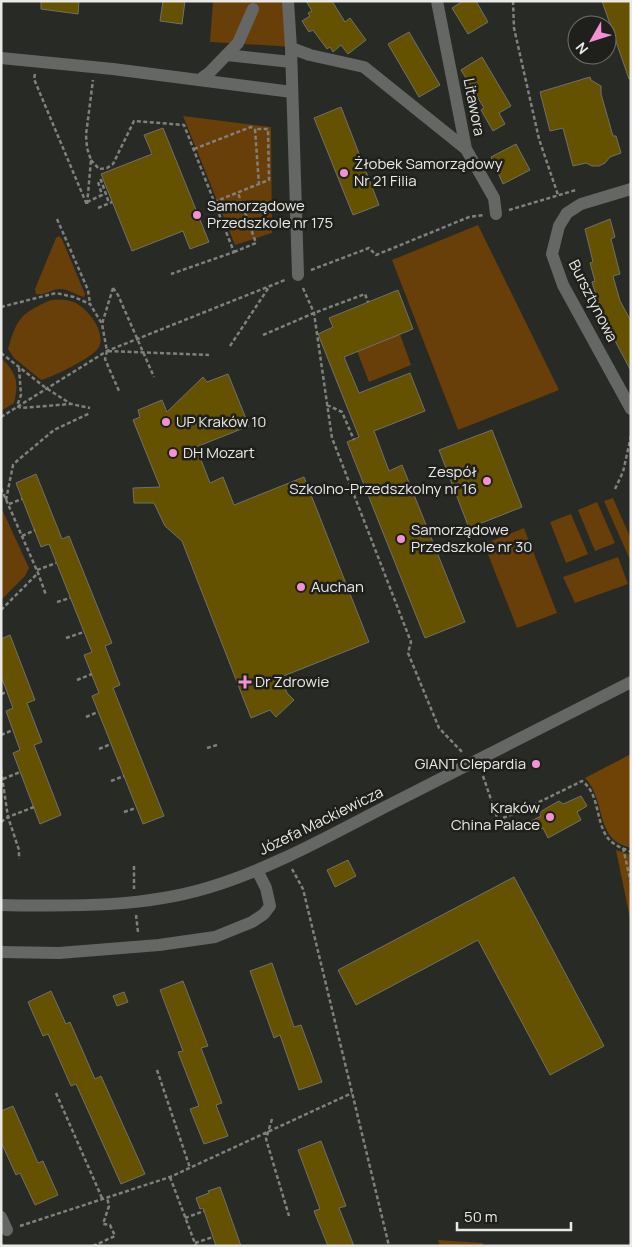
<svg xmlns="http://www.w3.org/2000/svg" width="632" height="1247" viewBox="0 0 632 1247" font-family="Manrope,sans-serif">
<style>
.green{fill:#683e09}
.forest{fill:#6f4206}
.building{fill:#645200;stroke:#71706a}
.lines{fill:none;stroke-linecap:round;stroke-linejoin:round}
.path{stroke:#80817d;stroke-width:2.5;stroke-dasharray:4 2.5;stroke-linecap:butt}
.minor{stroke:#656765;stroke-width:12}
.poi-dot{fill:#f391d5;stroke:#1f201c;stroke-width:2}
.labels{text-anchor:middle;stroke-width:5;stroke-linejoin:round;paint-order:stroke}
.street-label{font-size:15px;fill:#e9eae7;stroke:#1f201c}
.poi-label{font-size:15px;fill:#e9eae7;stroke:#1f201c;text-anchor:start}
</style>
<rect width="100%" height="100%" fill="#282a25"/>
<path class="green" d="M213 1H292L294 47 210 42Z
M183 116 271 127 272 233 235 245Z
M478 225 559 390 458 430 392 260Z
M59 236 62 239 85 294 84 297C75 295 69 289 60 289 52 289 44 296 36 294L35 289 56 238Z
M51 300C59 299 66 299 74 302 88 309 106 331 99 347 94 357 53 377 41 380L14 358 8 349C17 318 21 313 51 300Z
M400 334 411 365 369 382 357 351Z
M1 358C17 373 19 382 14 403L1 411Z
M613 498 631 539V562L604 501Z
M597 502 615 543 595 551 578 510Z
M1 507 29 568 25 576 1 600Z
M571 514 588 554 566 563 550 522Z
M524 528 557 613 517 628 484 544Z
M618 557 628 584 575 603 563 577Z
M438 1240 483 1243V1246H440Z"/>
<path class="forest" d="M631 754V848C625 846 618 844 613 839 598 824 602 795 585 778Z
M616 850 631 855V923Z"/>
<path class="building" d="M41 1H79L78 14 41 9Z
M163 1H185L182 24 160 21Z
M306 1H332L345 22 350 18 366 40 348 54 341 45 333 52 330 47 327 49 313 30 309 32 302 21 310 16 308 13 312 11Z
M463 1H476L488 22 468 34 452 8Z
M602 1H631V79H629Z
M409 32 440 85 419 97 388 44Z
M482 57 511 106 499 113 505 124 493 131 481 110 484 108 461 70Z
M590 77 591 80 601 86V94L613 136H616L621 153 610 157 605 163 599 166H592L586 163 573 166 563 128 550 131 540 92Z
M341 107 379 205 353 215 314 118Z
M163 128 209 242 190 249 183 231 132 251 101 174 152 154 144 135Z
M516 144 530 170 503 184 491 157Z
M610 219 615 237 611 239 620 274 613 276 620 301 631 321V371L602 316 592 282 595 281 590 263 593 262 585 229Z
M398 290 413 329 344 357 359 393 410 373 425 411 374 431 389 471 402 465 465 622 425 638 347 442 359 437 318 334 333 327 329 318Z
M228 374 249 426 196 447 210 483 223 477 234 505 304 477 369 642 281 677 287 693 294 700 276 717 270 710 251 718 182 541 165 526 154 503H134L133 488 160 487 133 420 140 417 138 410 162 400 167 412 203 377 207 382Z
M492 430 522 507 469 528 439 450Z
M36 474 62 539 69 536 112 643 105 646 120 685 113 688 164 816 143 824 92 696 99 693 84 655 92 652 49 544 41 547 16 483Z
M10 635 35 700 27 703 42 742 34 745 61 815 40 824 13 753 20 750 6 711 13 708 1 676V639Z
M581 796 587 806 577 812 581 820 548 838 543 828 534 832 529 822 541 816 539 813 545 809 559 801 563 804Z
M348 860 356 876 335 887 327 870Z
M514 877 604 1046 550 1075 478 940 356 1005 338 970Z
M272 963 294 1027 301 1025 322 1082 299 1090 280 1035 274 1038 250 971Z
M183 981 208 1046 201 1048 222 1103 216 1105 228 1136 204 1144 190 1109 199 1106 178 1052 183 1051 160 990Z
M51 991 66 1024 70 1022 95 1079 101 1076 145 1174 121 1184 76 1084 71 1086 48 1034 43 1036 28 1002Z
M124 992 128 1002 117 1006 113 996Z
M13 1106 38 1163 43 1161 58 1195 35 1205 20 1173 16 1175 1 1142V1111Z
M321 1141 346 1206 339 1208 354 1246H328L314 1211 320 1209 298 1150Z
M220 1187 241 1246H216L203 1208 200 1209 196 1198 209 1193 208 1191Z"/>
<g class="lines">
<path class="path" d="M513 1 514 28 539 139 558 195
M35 74 34 79 87 205 91 160 87 148 86 135 93 80
M194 149 251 127 255 129
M91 160 99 169 107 168 113 164 134 121 184 125 234 252 171 274
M87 202 102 195 98 182 101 180 109 203
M214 202 269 180 268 129H255L259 185
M98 208 112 202
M509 210 576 190
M57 219 88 290 90 304
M234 252 256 243 238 193
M311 270 369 248 376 255 469 217 484 215
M113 288 102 324 107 351 105 359 119 391
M113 288 118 295 154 377
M303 288 314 313 332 438 411 642 408 653 439 728 463 753
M1 307 56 293 74 297 90 304 102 324
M263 335 314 313 365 294 368 302
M230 346 269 287
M108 351 209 355
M1 353 46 388 71 404 90 408
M19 368 21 395 17 406 21 408 70 404
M327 405 342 412 354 440
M1 417 107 351 285 280
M1 488 38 573 46 595
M615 489 623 472 631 436
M6 500 13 465 18 460 54 430 90 413
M9 504 22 499
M22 536 35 530
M37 570 56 563
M57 602 70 598
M1 610 38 573
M66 638 84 632
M77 680 92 674
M1 694 7 692
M86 717 98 712
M1 735 13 730
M207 748 217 745
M99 749 111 744
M1 770 8 817 19 850V859
M483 776 498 820 523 810 582 781C602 795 594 829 613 843 618 847 625 849 631 852
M3 779 20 772
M111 781 124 776
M124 812 136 808
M1 822 8 817 34 807
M623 848 631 883
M134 866V889
M292 869 303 889 389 1246
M136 915 138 932
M157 1070 190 1168
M56 1093 102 1198
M272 1119 266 1139 289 1216
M170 1177 196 1246
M185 1218 204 1211
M20 1226 170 1177 352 1093
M195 1243 213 1237
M93 1246 115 1236 110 1225 103 1224 109 1206 107 1197"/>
<path class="minor" d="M288 1 291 48 298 275
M437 1 466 149 494 198 496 214
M291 48 310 55 364 67 466 149
M227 55 291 62
M1 58 113 69 292 92
M199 80 210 72 238 43 253 9
M631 189 581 204 567 213 559 226 552 254 563 285 631 409
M1 905C70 906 140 908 207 888 270 869 327 837 385 807 467 765 549 724 631 682
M1 952 59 953 159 945 215 937 252 922 264 914 270 906 266 888 257 870
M1 1217 7 1230"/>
</g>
<g class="poi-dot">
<circle cx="344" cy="173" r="5"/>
<circle cx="197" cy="215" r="5"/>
<circle cx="166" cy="422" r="5"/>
<circle cx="173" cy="453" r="5"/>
<circle cx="487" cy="481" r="5"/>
<circle cx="401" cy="539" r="5"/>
<circle cx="301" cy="587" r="5"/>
<path d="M242.5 674.5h5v5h5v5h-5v5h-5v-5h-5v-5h5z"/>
<circle cx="536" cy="764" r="5"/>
<circle cx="550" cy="817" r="5"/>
</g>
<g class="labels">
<g class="street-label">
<text transform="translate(474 107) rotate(79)" y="5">Litawora</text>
<text transform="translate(593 301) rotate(63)" y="5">Bursztynowa</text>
<text transform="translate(321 821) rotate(-26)" y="5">Józefa Mackiewicza</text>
</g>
<g class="poi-label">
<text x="354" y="169">Żłobek Samorządowy<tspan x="354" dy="17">Nr 21 Filia</tspan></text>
<text x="207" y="211">Samorządowe<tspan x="207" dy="17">Przedszkole nr 175</tspan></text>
<text x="176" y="427">UP Kraków 10</text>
<text x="183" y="458">DH Mozart</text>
<text x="477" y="477" text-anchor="end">Zespół<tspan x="477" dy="17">Szkolno-Przedszkolny nr 16</tspan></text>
<text x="411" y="535">Samorządowe<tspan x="411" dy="17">Przedszkole nr 30</tspan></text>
<text x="311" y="592">Auchan</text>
<text x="255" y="687">Dr Zdrowie</text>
<text x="526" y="769" text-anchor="end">GIANT Clepardia</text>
<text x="540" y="813" text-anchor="end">Kraków<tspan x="540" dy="17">China Palace</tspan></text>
</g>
</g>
<rect width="632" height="1247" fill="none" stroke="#e9eae7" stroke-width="5"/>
<g transform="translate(592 40) rotate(231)"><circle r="24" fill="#1f201c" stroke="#70716d"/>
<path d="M0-4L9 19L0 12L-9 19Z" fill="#f391d5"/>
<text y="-8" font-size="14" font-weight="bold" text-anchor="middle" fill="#e9eae7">N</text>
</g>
<path d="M457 1222v8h114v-8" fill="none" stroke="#e9eae7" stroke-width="2.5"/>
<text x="464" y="1222" font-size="15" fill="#e9eae7" stroke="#1f201c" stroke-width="4" paint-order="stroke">50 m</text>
</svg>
